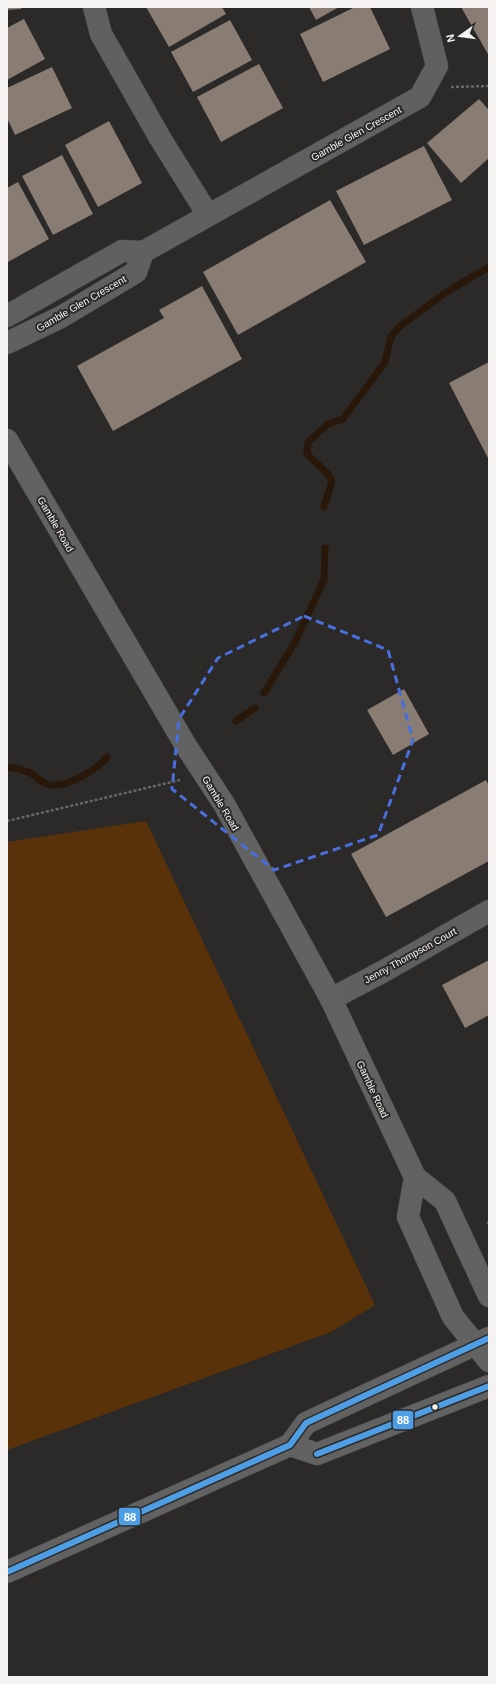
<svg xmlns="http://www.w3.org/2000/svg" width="496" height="1684" viewBox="0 0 496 1684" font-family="Arial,sans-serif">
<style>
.green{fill:#5a3209}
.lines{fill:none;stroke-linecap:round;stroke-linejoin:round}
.stream{stroke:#291809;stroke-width:7}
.building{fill:#897c72}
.minor-casing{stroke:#474645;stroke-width:23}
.secondary-casing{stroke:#474645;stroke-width:23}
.path{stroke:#676767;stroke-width:2.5;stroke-dasharray:3 2;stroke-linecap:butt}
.minor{stroke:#616060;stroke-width:22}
.secondary{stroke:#636262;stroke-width:22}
.bus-1-casing{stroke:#2c2a28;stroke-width:9}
.bus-1{stroke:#4d9ee5;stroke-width:6}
.marked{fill:none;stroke:#486fdd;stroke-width:3;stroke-dasharray:8 5;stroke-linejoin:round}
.bus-dot{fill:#f5f3f2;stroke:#2c2a28;stroke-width:1.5}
.labels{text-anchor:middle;stroke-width:4;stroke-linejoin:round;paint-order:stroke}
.street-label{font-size:10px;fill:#f5f3f2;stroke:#2c2a28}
.line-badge{stroke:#2c2a28;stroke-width:1.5}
.badge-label{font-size:11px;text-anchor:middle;font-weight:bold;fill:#fff}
</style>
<rect width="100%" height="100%" fill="#2b2a29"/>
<path class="green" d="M146 821 375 1305 331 1332 7 1450V842Z"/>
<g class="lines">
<path class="stream" d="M324 507 332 482 329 475 307 454 308 442 328 424 343 419 385 362 391 337 399 327 445 293 489 267
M264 693 294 644 324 580 325 548
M236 721 255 708
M7 767C14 768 22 769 28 772 35 774 40 782 47 784 64 790 97 770 107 757"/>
</g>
<path class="building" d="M7 7H21V9L7 10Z
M146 7H222L226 14 169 47Z
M309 7H339L316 20Z
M355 7H370L390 49 323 82 300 34Z
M461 7H489V56Z
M24 19 45 59 7 80V28Z
M230 20 252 60 193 92 171 52Z
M259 64 283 108 221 142 197 97Z
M52 67 72 108 15 135 7 118V88Z
M479 99 489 110V158L461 183 427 143Z
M109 121 142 183 98 207 65 145Z
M424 146 452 200 364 245 336 191Z
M62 155 93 214 53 235 22 176Z
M18 182 49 239 8 262 7 188Z
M330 200 366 262 238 335 203 272Z
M202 286 242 359 113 431 77 366 164 318 159 310Z
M489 362V460L449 383Z
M404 689 429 734 393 755 367 710Z
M486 780 489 786V861L386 917 351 854Z
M489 960V1015L465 1028 442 985Z"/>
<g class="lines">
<g class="minor-casing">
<path id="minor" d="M94 7 101 34 160 138 208 215
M7 316 122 251 143 252 420 97 437 66 422 7
M7 343 61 317 136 272 143 252
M331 999 384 971 489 911"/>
</g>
<g class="secondary-casing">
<path id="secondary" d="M7 440 186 746 224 804 331 999 415 1177 445 1201 489 1296
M415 1177 408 1217 453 1317 489 1361
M290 1445 317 1454 489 1386
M7 1572 290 1445 306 1423 489 1338"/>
</g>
<path class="path" d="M451 87 489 86
M7 821 180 780
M487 1223 489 1222"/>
<use href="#minor" class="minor"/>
<use href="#secondary" class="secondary"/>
<g class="bus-1-casing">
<path id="bus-1" d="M317 1454 489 1386
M7 1572 290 1445 306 1423 489 1338"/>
</g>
<use href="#bus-1" class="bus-1"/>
</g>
<path class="marked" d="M304 616 388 650 413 740 378 835 274 870 172 789 179 719 218 658Z"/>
<circle class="bus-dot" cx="435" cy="1407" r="3.5"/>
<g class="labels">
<g class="street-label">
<text transform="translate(356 133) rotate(-29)" y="4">Gamble Glen Crescent</text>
<text transform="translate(81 303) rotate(-30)" y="4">Gamble Glen Crescent</text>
<text transform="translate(56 524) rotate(60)" y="4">Gamble Road</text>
<text transform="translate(221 803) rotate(59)" y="4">Gamble Road</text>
<text transform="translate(410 955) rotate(-29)" y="4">Jenny Thompson Court</text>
<text transform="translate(373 1089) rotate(65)" y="4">Gamble Road</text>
</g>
</g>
<g class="line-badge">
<rect x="392" y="1410" width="22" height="20" rx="4" fill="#4d9ee5"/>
<rect x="118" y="1507" width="23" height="19" rx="4" fill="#4d9ee5"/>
</g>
<g class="badge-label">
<text x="403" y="1424">88</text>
<text x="130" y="1521">88</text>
</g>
<rect width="496" height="1684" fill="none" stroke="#f5f3f2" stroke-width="16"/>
<g transform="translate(460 36) rotate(256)" stroke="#2c2a28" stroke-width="3" paint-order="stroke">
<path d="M0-3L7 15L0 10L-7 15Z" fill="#f5f3f2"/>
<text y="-6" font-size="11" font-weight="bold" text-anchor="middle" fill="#f5f3f2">N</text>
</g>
</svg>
